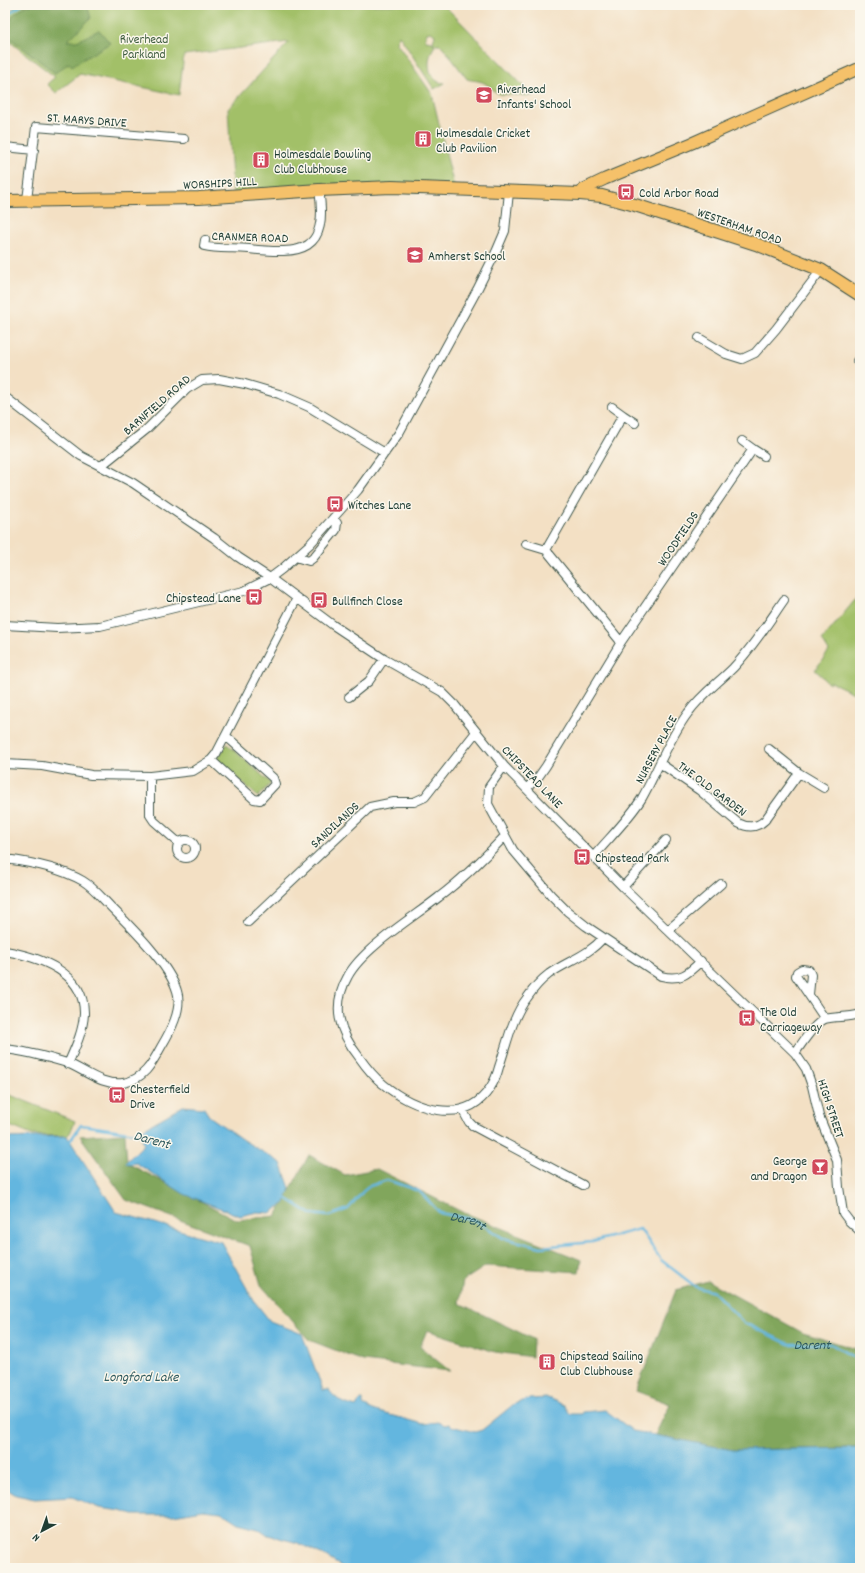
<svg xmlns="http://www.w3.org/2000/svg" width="865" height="1573" viewBox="0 0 865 1573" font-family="Dekko,sans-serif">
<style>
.green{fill:#a2c067;stroke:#607e4e}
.forest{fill:#81a65c;stroke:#507248}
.water{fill:#63b6df;stroke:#417a8a}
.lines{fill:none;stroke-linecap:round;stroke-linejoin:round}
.stream{stroke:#63b6df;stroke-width:2.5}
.minor-casing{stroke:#3f554a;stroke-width:10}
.major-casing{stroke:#3f554a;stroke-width:13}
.highway-casing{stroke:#3f554a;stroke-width:14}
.minor{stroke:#fff;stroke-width:8}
.major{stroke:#f5c16b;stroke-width:11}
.highway{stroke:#f5c16b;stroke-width:12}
.labels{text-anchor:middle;stroke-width:3;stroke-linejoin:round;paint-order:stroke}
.park-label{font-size:13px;fill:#405e41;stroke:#fbf7ec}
.poi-label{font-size:13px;fill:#1f3d34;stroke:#fbf7ec;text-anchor:start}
.street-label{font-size:13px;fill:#1f3d34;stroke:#fbf7ec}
.water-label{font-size:14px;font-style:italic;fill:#305b5f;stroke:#fbf7ec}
</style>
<rect width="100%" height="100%" fill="#fbf7ec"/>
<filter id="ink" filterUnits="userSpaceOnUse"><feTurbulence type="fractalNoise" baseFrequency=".025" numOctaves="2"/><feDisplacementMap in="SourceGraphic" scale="8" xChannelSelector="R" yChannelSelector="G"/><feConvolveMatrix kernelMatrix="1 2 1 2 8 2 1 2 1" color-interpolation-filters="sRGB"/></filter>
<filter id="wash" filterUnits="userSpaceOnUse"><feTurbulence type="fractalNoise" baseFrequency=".012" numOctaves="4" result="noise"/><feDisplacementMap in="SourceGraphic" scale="16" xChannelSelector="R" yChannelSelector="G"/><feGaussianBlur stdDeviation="0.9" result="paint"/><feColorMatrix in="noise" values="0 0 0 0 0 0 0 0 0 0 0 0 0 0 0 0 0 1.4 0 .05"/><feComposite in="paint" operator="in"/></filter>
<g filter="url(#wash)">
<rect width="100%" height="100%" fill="#f3e0c4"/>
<path class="green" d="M16 5H444L533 96 499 94C493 91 491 87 486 84 480 80 473 81 467 79L443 47 440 45H436L433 42 435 35 431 32 427 33 425 38 426 41 432 42 435 46C425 58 427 83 445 83L434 89 399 35 396 42 432 94 455 191 233 197 228 109 289 42 184 55 179 95 80 74 56 93 47 84 55 77 5 38V17Z
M859 592 860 593V696L831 682 830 684 826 682 824 678 815 670 829 651 822 640 859 595 858 593Z
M227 744 271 783 258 797 217 759Z
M5 1093 75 1121 70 1133 67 1136 32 1135 5 1124Z"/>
<path class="forest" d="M27 5H87L91 18 67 41H77L99 30 110 43 72 66 69 63 55 73 5 34 13 15Z
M125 1133 127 1163 237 1220 276 1216 309 1155 345 1175 377 1169 460 1211 581 1260 579 1272 486 1266 463 1281 459 1303 533 1339 532 1357 495 1352 427 1330 420 1347 450 1371 363 1361 309 1340 261 1285 250 1246 126 1200 80 1136Z
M708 1281 803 1333 860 1350V1448L733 1450 655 1435 670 1404 636 1391 676 1290Z"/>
<path class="water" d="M183 1106 204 1108 209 1116 243 1140 281 1163 290 1188 285 1203 270 1213 257 1212 240 1216 184 1194 136 1163 131 1164 125 1163 144 1144 140 1134 143 1129Z
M67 1136 116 1212 221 1242 254 1301 270 1321 302 1334 323 1390H329C336 1400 345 1404 356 1407L360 1400H363V1405L375 1411 423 1424 438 1422 445 1425 449 1424 451 1426 475 1432 482 1430 514 1404 529 1399 548 1398 564 1405 570 1414H582L583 1412 605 1410 633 1431 733 1450 860 1448V1568H344L321 1554 298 1543 268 1535 258 1528 238 1523 221 1512 203 1510 173 1515H133L121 1511 99 1508 72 1497 35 1499 16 1495 5 1488V1138Z"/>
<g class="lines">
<g class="stream">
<path d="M5 20 11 12 22 5"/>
<path d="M70 1141 81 1125 142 1134"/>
<path id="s1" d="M284 1197 311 1214 329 1216 348 1209 367 1187 387 1180 419 1191 440 1213 475 1220 503 1238 541 1247 592 1242 640 1229 661 1260 696 1287 714 1292 744 1323 789 1344H831L860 1361"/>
</g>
</g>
</g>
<g filter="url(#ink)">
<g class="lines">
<g class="minor-casing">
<path id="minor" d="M5 147 34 150
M27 200 36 127 184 139
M205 240 204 246C219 250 234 247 249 249 302 255 329 252 319 190
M699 338 726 354 742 359 755 353 776 329 821 270
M857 361 860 358
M5 397 81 456 133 483 214 538 238 557 270 578 333 625 384 659 442 692 454 704 504 766 623 887 795 1053 806 1069 812 1086 819 1116 837 1160 839 1187 843 1213 849 1221 860 1231
M623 415 635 423
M742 441 753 449
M101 466 147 429 187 389 202 380 219 379 245 384 279 394 309 407 385 453
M526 544 546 550
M295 557 309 561 313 558 336 530 337 523 333 518
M5 625 57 628 100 626 244 591 270 578 282 569 310 544 343 507 358 490 399 433 477 290 496 252 505 231 509 192
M621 642 753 449 764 456
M349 697 369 681 384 659
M769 749 799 773 824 788
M211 760 254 799 260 800 275 784 273 778 226 736
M5 764 42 766 91 775 150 776 193 771 211 760 216 754 297 598
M661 764 699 790 738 823C748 828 757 828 765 820L799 773
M504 766 489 787 488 804 513 850 551 895 567 911 586 926 661 976C680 981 688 974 701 961
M150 776V815L154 821 179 843
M527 788 539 776 546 766 621 642 546 550 623 415 612 407
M504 837C484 858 463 879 439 897 414 917 363 948 348 976 331 1006 339 1032 359 1057 366 1067 374 1077 383 1084 412 1108 464 1128 490 1088 494 1082 497 1075 499 1067 507 1044 512 1017 527 998 533 989 541 980 549 974 568 961 589 955 603 938
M177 849a9 9 0 1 1 18 0a9 9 0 1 1-18 0Z
M594 856C610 837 629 819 642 798 658 770 669 738 688 713 701 695 718 683 733 668 753 647 768 623 784 600
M5 859C29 862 62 869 83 881 93 887 102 898 110 906 130 926 169 964 177 991 183 1009 170 1032 161 1047 152 1064 143 1080 123 1083 102 1086 85 1070 67 1063 47 1057 26 1051 5 1049
M623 887 666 840
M248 922 370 807 394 802H414L425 797 476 732
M668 930 721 884
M5 951C39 957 85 972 84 1014 83 1032 75 1048 68 1064
M809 994 811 975 809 970 802 969 797 972 796 976 825 1019
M795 1053C802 1044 814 1023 825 1019 835 1016 848 1018 860 1014
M462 1109 469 1122 473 1126 583 1185"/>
</g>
<g class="major-casing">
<path id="major" d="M580 194 584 189 605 179 692 143 860 68"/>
</g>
<g class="highway-casing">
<path id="highway" d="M5 201 199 198 319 190 392 187 580 194 602 196 635 205 756 244 821 270 860 295"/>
</g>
<use href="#minor" class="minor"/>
<use href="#major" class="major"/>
<use href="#highway" class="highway"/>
</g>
</g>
<defs>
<g id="school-square" transform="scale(0.9)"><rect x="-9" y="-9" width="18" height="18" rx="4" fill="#d1495b" stroke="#fbf7ec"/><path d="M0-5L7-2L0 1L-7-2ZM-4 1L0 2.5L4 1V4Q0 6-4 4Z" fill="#fff"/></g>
<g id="building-square" transform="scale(0.9)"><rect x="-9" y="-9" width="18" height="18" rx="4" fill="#d1495b" stroke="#fbf7ec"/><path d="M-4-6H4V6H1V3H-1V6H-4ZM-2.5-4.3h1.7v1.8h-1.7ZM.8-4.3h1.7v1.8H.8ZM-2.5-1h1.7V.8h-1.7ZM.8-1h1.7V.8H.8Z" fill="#fff"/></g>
<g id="bus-square" transform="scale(0.9)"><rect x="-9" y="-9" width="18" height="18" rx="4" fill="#d1495b" stroke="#fbf7ec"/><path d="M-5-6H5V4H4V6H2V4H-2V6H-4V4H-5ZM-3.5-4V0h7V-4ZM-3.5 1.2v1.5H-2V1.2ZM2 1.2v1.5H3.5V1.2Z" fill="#fff"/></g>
<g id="bar-square" transform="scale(0.9)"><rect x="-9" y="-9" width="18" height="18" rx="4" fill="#d1495b" stroke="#fbf7ec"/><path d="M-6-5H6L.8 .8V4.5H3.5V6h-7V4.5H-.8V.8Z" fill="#fff"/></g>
</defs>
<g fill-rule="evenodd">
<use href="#school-square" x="484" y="95"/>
<use href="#building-square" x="423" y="139"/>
<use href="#building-square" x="261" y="160"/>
<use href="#bus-square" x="626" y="192"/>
<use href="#school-square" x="415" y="255"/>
<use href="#bus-square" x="335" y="504"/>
<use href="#bus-square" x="254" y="597"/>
<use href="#bus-square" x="319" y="600"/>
<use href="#bus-square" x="582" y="857"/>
<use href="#bus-square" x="747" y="1018"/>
<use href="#bus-square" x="117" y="1095"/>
<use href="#bar-square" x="820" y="1167"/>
<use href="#building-square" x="547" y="1362"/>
</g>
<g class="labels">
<g class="park-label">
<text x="144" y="43">Riverhead<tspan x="144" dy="15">Parkland</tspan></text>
</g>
<g class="poi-label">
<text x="497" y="93">Riverhead<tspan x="497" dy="15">Infants' School</tspan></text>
<text x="436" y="137">Holmesdale Cricket<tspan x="436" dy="15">Club Pavilion</tspan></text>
<text x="274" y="158">Holmesdale Bowling<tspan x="274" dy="15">Club Clubhouse</tspan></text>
<text x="639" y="197">Cold Arbor Road</text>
<text x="428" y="260">Amherst School</text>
<text x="348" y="509">Witches Lane</text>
<text x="241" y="602" text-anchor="end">Chipstead Lane</text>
<text x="332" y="605">Bullfinch Close</text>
<text x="595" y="862">Chipstead Park</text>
<text x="760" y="1016">The Old<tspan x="760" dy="15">Carriageway</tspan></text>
<text x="130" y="1093">Chesterfield<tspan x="130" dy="15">Drive</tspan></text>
<text x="807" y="1165" text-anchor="end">George<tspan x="807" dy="15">and Dragon</tspan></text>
<text x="560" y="1360">Chipstead Sailing<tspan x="560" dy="15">Club Clubhouse</tspan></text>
</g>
<g class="street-label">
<text transform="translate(87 119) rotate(4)" y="5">ST. MARYS DRIVE</text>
<text transform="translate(220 182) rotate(-3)" y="5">WORSHIPS HILL</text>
<text transform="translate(740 225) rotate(19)" y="5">WESTERHAM ROAD</text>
<text transform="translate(250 236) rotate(2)" y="5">CRANMER ROAD</text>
<text transform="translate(156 404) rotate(-41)" y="5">BARNFIELD ROAD</text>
<text transform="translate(677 538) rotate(-56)" y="5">WOODFIELDS</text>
<text transform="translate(655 749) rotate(-62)" y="5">NURSERY PLACE</text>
<text transform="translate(533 776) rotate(46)" y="5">CHIPSTEAD LANE</text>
<text transform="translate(713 788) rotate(37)" y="5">THE OLD GARDEN</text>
<text transform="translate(334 824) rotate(-43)" y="5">SANDILANDS</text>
<text transform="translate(832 1108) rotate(72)" y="5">HIGH STREET</text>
</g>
<g class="water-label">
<text transform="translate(152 1139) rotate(15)" y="5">Darent</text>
<text dy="5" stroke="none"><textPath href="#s1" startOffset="214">Darent</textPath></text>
<text dy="5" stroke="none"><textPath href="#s1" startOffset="610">Darent</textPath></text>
<text x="141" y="1381">Longford Lake</text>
</g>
</g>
<rect width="865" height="1573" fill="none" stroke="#fbf7ec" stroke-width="20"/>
<g transform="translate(42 1531) rotate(221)" stroke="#fbf7ec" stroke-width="3" paint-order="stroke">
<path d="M0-3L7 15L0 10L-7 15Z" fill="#1f3d34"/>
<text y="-6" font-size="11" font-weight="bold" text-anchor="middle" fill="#1f3d34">N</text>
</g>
</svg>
